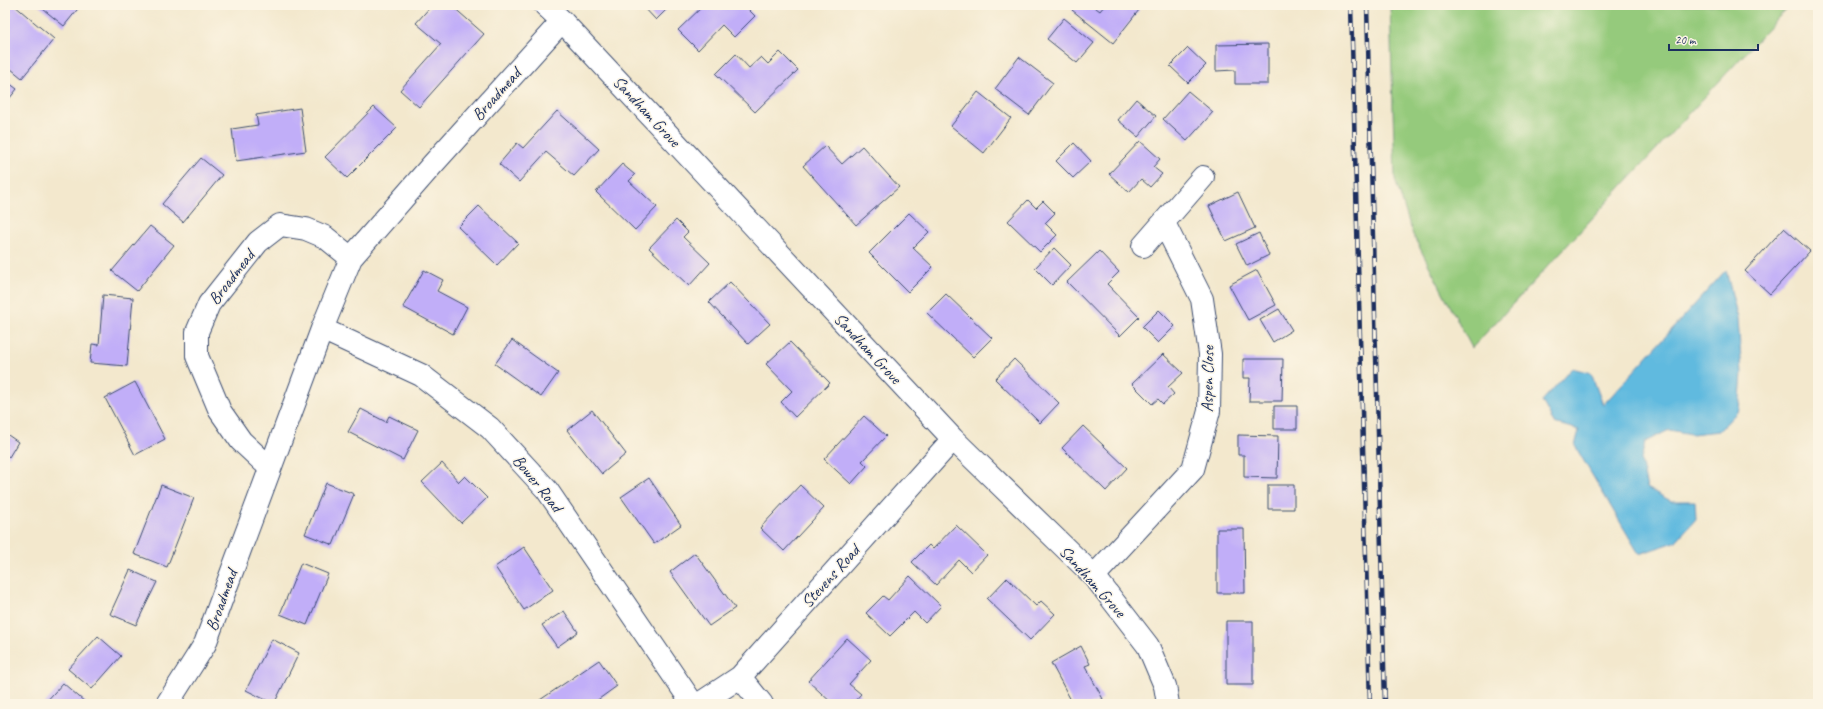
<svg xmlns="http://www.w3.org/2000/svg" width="1823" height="709" viewBox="0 0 1823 709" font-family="Caveat,sans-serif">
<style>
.green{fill:#95ca7c;stroke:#587c6d}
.water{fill:#61badf;stroke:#3e749e}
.building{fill:#c1aef8}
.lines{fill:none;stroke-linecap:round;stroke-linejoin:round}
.minor-casing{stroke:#3b4b6f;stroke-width:24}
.minor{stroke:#fff;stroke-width:22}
.rail-casing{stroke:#1b2f5e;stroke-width:4.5}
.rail{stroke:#fcf5e5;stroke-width:3;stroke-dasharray:9;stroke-linecap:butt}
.labels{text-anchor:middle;stroke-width:3;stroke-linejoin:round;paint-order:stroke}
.street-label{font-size:17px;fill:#1b2f5e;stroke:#fcf5e5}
</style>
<rect width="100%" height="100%" fill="#fcf5e5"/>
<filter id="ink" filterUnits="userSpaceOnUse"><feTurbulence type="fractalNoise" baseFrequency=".025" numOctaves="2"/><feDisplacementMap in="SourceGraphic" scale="8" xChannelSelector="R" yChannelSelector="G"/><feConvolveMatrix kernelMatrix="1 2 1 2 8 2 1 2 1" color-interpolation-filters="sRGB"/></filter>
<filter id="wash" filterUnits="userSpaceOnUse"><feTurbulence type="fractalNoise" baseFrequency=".012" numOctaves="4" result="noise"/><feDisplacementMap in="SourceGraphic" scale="16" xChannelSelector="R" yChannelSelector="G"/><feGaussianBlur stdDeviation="0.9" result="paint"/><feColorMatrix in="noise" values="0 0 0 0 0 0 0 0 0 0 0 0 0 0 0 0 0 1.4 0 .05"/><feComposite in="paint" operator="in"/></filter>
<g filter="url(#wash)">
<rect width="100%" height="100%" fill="#f3e8cd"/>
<path class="green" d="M1390 5H1790L1472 348 1413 235 1395 179Z"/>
<path class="water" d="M1726 270 1738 319 1742 373 1739 410 1719 431 1692 434 1669 430 1645 442 1641 460 1647 488 1671 501H1695L1696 519 1675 542 1639 554 1575 446 1579 430 1554 423 1542 401 1572 368 1591 373 1603 405Z"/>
<g id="blocks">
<path class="building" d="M7 5H14L54 39 22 78 5 64V29L7 27 5 26V8Z
M38 5H81L64 26Z
M432 5H451L484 34 419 107 400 90 441 44 416 23Z
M642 5H671L656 20Z
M704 5H746L745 6 755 16 734 37 722 25 698 50 678 30Z
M1076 5H1092L1100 11 1105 5H1133L1139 10 1113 43 1072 10Z
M1064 18 1094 43 1077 63 1047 39Z
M1268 44V84H1235V70L1216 71V45Z
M1188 48 1206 65 1188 83 1170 66Z
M780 52 798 70 755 112 716 74 736 54 749 68 761 57 768 64Z
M1019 57 1053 83 1029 115 995 89Z
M5 80 17 89 5 104Z
M1188 91 1213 112 1187 141 1163 119Z
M978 92 1011 118 984 153 951 126Z
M1136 99 1156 116 1138 137 1118 120Z
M374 107 397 128 347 178 325 157Z
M300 108 306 151 236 161 232 129 258 125 256 115Z
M557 111 599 149 574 176 546 152 519 182 499 164 517 143 523 148Z
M1140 141 1160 159 1153 167 1162 174 1150 187 1141 179 1129 192 1109 174Z
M1074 143 1091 161 1073 178 1056 161Z
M825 146 842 164 862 146 899 187 856 225 803 166Z
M201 158 222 175 183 222 162 204Z
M622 164 635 175 629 181 657 207 635 230 596 192Z
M1238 192 1255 228 1226 241 1209 206Z
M1028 200 1036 208 1043 201 1055 213 1045 223 1057 235 1040 252 1008 221Z
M479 206 518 243 497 265 458 227Z
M909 213 929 232 913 248 933 267 908 292 869 253Z
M676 220 688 232 683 237 710 263 689 286 649 248Z
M150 226 174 245 137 291 112 271Z
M1784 228 1810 251 1770 294 1745 271Z
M1259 233 1269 255 1247 266 1236 244Z
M1054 248 1071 265 1052 285 1035 268Z
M1099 251 1119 272 1107 284 1139 317 1120 336 1067 282Z
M424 270 443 280 437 291 467 307 453 334 403 307Z
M1257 270 1276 305 1248 320 1229 285Z
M730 282 770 324 748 344 709 302Z
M946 294 992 338 973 357 927 313Z
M103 295 133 298 127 366 90 363 92 344 99 345Z
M1279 309 1292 330 1273 342 1260 320Z
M1159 310 1175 326 1158 343 1142 327Z
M512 340 558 373 541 397 495 364Z
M790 342 830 383 795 417 781 402 792 391 766 364Z
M1163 354 1183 373 1168 387 1174 394 1163 404 1158 399 1152 404 1132 384Z
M1014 359 1059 403 1040 423 995 379Z
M1243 359H1283L1282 401H1249L1250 378H1243Z
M135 382 165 439 135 455 105 398Z
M1274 406H1297V429H1274Z
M361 409 386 422 389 416 418 430 403 460 348 432Z
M592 410 626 454 602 474 567 430Z
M864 416 886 436 862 461 867 466 851 484 824 459Z
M1083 426 1127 468 1106 491 1062 448Z
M5 433 18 442 9 457 5 454Z
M1238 435 1278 436 1277 478 1244 477V455H1238Z
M442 463 459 482 465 476 487 498 461 523 422 482Z
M649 478 681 525 654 544 621 497Z
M326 483 354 494 333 545 305 534Z
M161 485 194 498 167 567 134 554Z
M800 485 824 508 784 551 760 528Z
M1268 485H1294V509H1268Z
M956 525 987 555 971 572 959 560 936 585 912 562 929 545 933 549Z
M1217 529H1244L1245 593H1217Z
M524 547 553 590 524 610 495 567Z
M695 553 735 608 709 626 670 572Z
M301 563 328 574 307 625 280 614Z
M130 570 157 582 136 625 110 614Z
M910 576 941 606 925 623 914 612 890 636 866 613 883 596 888 600Z
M1007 578 1036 606 1041 601 1055 614 1030 640 987 599Z
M564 611 578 632 557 647 542 625Z
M1226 621H1253V685H1226Z
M98 636 121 656 92 689 68 669Z
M847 638 871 660 849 684 861 694 852 704H833L808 681Z
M272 639 299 653 274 704 246 690Z
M1081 646 1090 664 1085 666 1103 699 1094 704H1073L1051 663Z
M599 660 617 686 592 704H539L537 702Z
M63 683 86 703 85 704H44Z"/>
</g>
</g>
<g filter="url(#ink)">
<use href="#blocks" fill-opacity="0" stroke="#3b4b6f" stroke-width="1"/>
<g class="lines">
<g class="minor-casing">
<path id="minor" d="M545 5 562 21 953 439 1094 576 1148 646 1165 686 1168 704
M1143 246 1203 177
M322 329 421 375 490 428 547 490 693 704
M270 468 241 441 220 411 197 356V332L209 304 258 242 280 225 306 229 325 237 351 258
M1094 576 1193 469 1209 411 1210 354 1202 299 1164 223
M740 677 762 704
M167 704 205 644 322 329 351 258 433 164 562 21
M699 704 740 677 953 439"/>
</g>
<use href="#minor" class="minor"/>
<g class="rail-casing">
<path id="rail" d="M1351 5 1370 704
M1367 5 1385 704"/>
</g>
<use href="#rail" class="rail"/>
</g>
</g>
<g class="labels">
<g class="street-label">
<text transform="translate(496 94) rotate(-48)" y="6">Broadmead</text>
<text transform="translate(647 111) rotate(47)" y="6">Sandham Grove</text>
<text transform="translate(231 277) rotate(-52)" y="6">Broadmead</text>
<text transform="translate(868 348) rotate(47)" y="6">Sandham Grove</text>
<text transform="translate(1207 379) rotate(-89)" y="6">Aspen Close</text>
<text transform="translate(538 483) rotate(51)" y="6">Bower Road</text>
<text transform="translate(830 576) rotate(-48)" y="6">Stevens Road</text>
<text transform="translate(1093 581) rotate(48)" y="6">Sandham Grove</text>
<text transform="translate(221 600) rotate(-70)" y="6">Broadmead</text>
</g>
</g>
<rect width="1823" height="709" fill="none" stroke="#fcf5e5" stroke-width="20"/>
<path d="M1669 44v6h89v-6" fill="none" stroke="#1b2f5e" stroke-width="2"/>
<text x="1675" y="44" font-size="12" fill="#1b2f5e" stroke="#fcf5e5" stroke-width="3" paint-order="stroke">20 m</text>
</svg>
